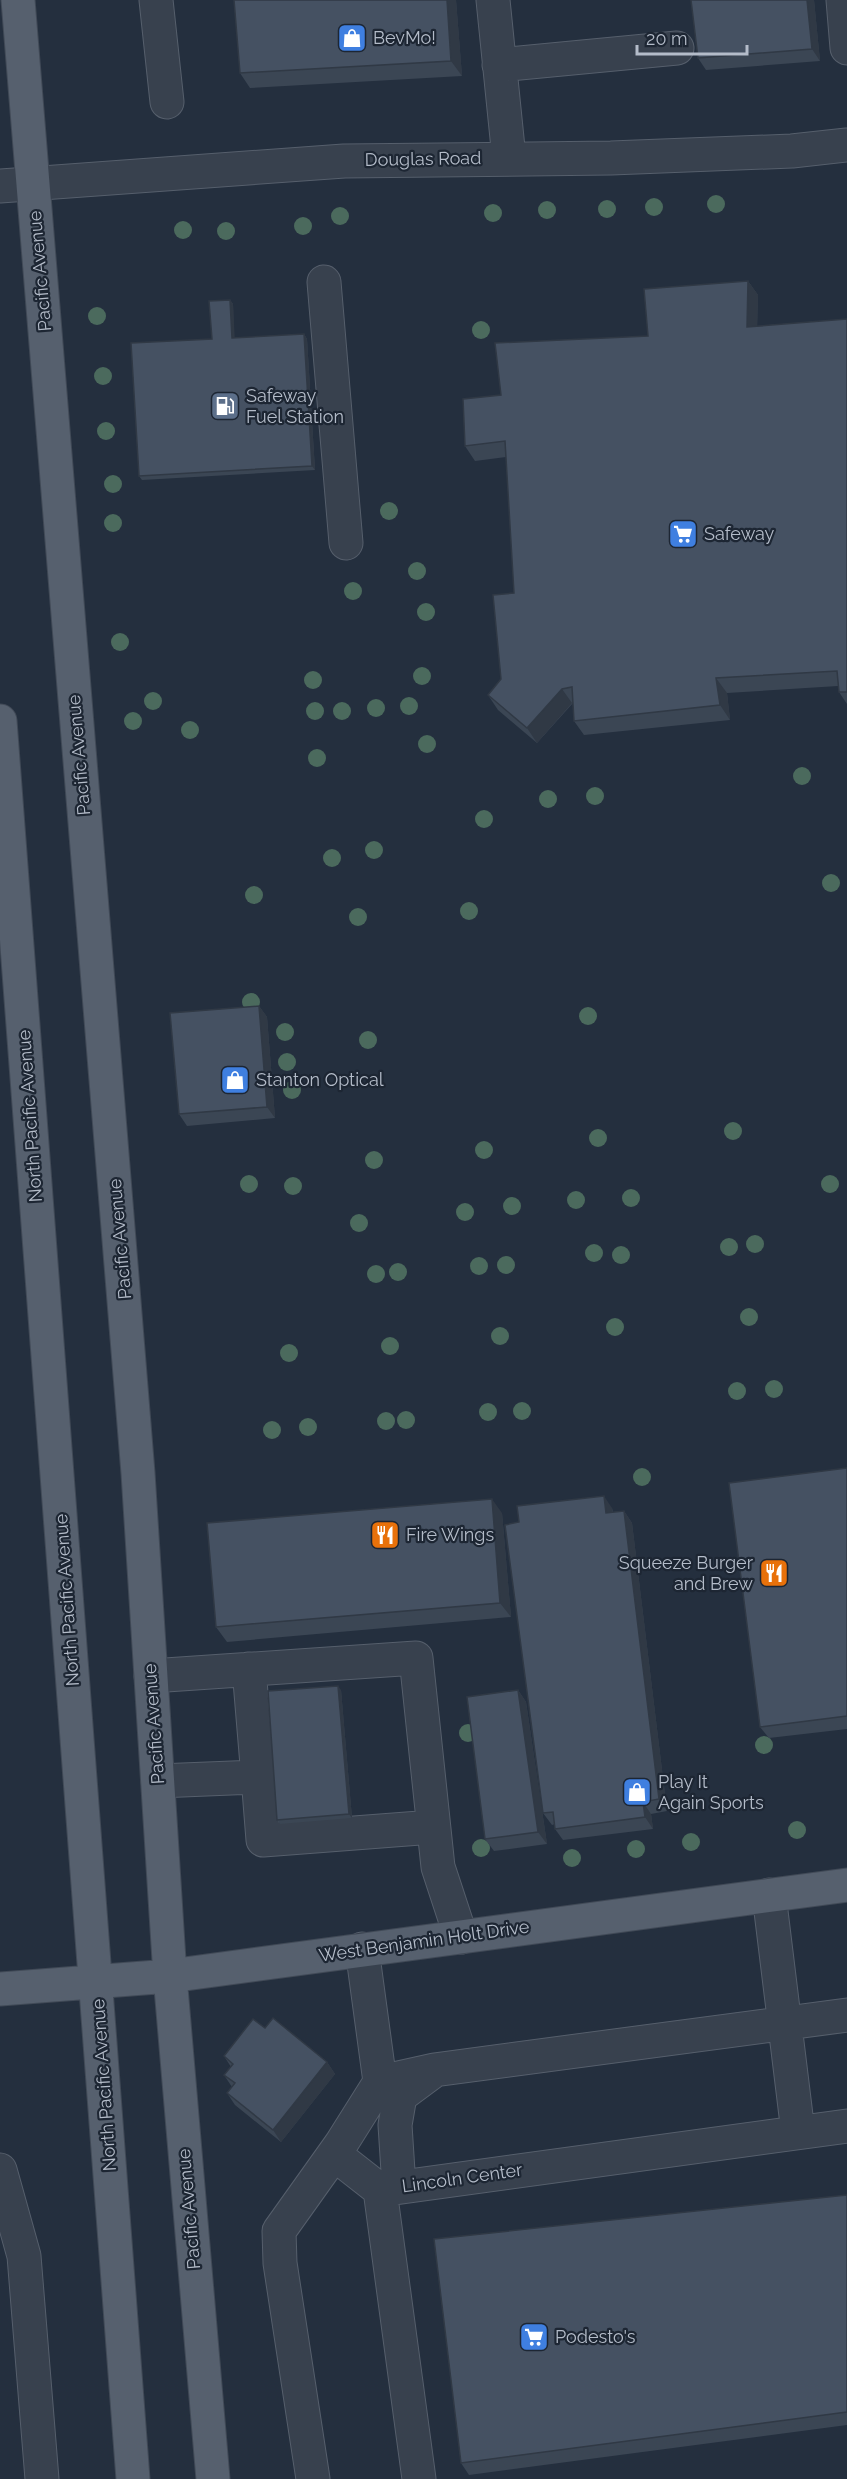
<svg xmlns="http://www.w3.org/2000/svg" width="847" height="2479" viewBox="0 0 847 2479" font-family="Raleway,sans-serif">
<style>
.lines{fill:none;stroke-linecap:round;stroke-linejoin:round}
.minor-casing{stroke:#565f6c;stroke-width:35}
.major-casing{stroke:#414a57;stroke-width:35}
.minor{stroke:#38414e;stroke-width:33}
.major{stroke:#56606e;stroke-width:33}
.tree{fill:#4b6a5d}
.wall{fill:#3b4654}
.shaded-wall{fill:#303945}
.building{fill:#455162;stroke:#303945;stroke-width:1.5}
.labels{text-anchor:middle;stroke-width:4.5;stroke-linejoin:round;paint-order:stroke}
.poi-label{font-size:18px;fill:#b4bcc9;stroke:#1d2633;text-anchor:start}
.street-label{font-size:18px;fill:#b4bcc9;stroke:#1d2633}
</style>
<rect width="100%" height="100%" fill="#242f3e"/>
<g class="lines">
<g class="minor-casing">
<path id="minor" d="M156 0 167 102
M493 0 509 158
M843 0 847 48
M499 65 677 48
M0 186 344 161 611 158 792 151 847 145
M324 282 346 543
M249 1669 258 1777
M151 1676 416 1658 438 1867 461 1937
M158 1781 258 1777 263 1840 433 1827
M769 1895 798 2132
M362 1949 380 2082 434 2070 847 2015
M334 2154 380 2190
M0 2170 24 2256 42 2479
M399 2187 395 2125 400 2096 431 2073
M313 2479 280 2263 279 2231 341 2144 380 2082
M419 2479 380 2190 847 2126"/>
</g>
<g class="major-casing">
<path id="major" d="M18 0 138 1473 170 1976 213 2479
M0 721 133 2479
M0 1989 170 1976 847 1885"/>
</g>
<use href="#minor" class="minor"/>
<use href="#major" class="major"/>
</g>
<g class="tree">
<circle cx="716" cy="204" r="9"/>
<circle cx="654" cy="207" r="9"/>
<circle cx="607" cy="209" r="9"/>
<circle cx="547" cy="210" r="9"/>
<circle cx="493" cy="213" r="9"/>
<circle cx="340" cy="216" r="9"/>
<circle cx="303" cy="226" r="9"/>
<circle cx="183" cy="230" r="9"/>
<circle cx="226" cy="231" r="9"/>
<circle cx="97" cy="316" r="9"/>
<circle cx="481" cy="330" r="9"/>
<circle cx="103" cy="376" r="9"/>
<circle cx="106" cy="431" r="9"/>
<circle cx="113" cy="484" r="9"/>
<circle cx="389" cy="511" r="9"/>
<circle cx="113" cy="523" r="9"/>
<circle cx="417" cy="571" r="9"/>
<circle cx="353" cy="591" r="9"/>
<circle cx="426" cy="612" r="9"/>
<circle cx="120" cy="642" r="9"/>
<circle cx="422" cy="676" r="9"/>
<circle cx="313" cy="680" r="9"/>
<circle cx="153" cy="701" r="9"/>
<circle cx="409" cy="706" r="9"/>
<circle cx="376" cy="708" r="9"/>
<circle cx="315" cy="711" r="9"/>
<circle cx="342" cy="711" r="9"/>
<circle cx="133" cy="721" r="9"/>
<circle cx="190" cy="730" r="9"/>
<circle cx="427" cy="744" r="9"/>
<circle cx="317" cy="758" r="9"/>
<circle cx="802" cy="776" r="9"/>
<circle cx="595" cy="796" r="9"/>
<circle cx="548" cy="799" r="9"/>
<circle cx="484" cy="819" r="9"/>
<circle cx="374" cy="850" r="9"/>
<circle cx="332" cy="858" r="9"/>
<circle cx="831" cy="883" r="9"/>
<circle cx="254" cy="895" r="9"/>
<circle cx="469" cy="911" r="9"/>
<circle cx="358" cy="917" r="9"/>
<circle cx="251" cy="1002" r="9"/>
<circle cx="588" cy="1016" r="9"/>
<circle cx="285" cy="1032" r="9"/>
<circle cx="368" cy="1040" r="9"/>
<circle cx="287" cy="1062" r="9"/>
<circle cx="292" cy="1090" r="9"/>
<circle cx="733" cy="1131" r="9"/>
<circle cx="598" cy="1138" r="9"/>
<circle cx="484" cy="1150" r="9"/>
<circle cx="374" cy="1160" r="9"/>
<circle cx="249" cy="1184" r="9"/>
<circle cx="830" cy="1184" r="9"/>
<circle cx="293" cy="1186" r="9"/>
<circle cx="631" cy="1198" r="9"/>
<circle cx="576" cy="1200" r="9"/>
<circle cx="512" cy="1206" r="9"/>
<circle cx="465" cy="1212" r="9"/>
<circle cx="359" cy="1223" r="9"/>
<circle cx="755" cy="1244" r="9"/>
<circle cx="729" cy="1247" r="9"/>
<circle cx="594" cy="1253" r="9"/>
<circle cx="621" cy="1255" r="9"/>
<circle cx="506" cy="1265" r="9"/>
<circle cx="479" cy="1266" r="9"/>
<circle cx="398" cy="1272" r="9"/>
<circle cx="376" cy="1274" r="9"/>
<circle cx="749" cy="1317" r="9"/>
<circle cx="615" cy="1327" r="9"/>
<circle cx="500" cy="1336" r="9"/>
<circle cx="390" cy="1346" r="9"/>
<circle cx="289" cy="1353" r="9"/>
<circle cx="774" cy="1389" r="9"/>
<circle cx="737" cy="1391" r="9"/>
<circle cx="522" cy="1411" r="9"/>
<circle cx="488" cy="1412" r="9"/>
<circle cx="406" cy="1420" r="9"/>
<circle cx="386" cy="1421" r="9"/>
<circle cx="308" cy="1427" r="9"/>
<circle cx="272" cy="1430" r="9"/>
<circle cx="642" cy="1477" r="9"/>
<circle cx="468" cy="1733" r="9"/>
<circle cx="764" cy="1745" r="9"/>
<circle cx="797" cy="1830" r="9"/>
<circle cx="691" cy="1842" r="9"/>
<circle cx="481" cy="1848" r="9"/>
<circle cx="636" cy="1849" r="9"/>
<circle cx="572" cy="1858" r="9"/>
</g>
<path class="wall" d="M234 0H456L462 76 250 88 240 73Z
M691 0H814L820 61 706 70 698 58Z
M748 281 758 295 757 326 847 319V704L839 692 838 686 727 693 730 720 584 735 574 721 573 703 537 743 498 710 488 695 501 679 514 593 506 457 475 461 465 446 501 395 648 336Z
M230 300 233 304 234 338 304 334 307 339 315 470 142 480 139 476 212 339Z
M259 1006 267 1017 275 1118 187 1126 179 1114Z
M847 1468V1729L769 1738 760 1727Z
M612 1508 613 1512 624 1511 632 1523 667 1811 651 1814 653 1829 563 1840 555 1829V1824L552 1825 543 1813Z
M502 1513 511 1617 227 1642 216 1627Z
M341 1690 352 1818 280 1824 277 1820Z
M518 1690 526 1702 547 1844 494 1851 485 1839Z
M265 2028 327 2062 335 2074 281 2142 235 2105 227 2093 232 2087 224 2075 231 2067 224 2056Z
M847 2195V2425L469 2475 461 2463Z"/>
<path class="shaded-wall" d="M447 0H456L462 76 451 61Z
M807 0H814L820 61 812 49Z
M748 281 758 295 757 341 747 327Z
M230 300 233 304 235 343 232 338Z
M304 334 307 339 315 470 312 466Z
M716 678 727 693 730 720 720 705Z
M562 689 572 703 537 743 527 728Z
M259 1006 267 1017 275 1118 267 1107Z
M604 1496 612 1508 614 1525 606 1513Z
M492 1499 502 1513 511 1617 500 1603Z
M624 1511 632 1523 667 1811 659 1799Z
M338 1686 341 1690 352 1818 349 1814Z
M518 1690 526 1702 547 1844 538 1832Z
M643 1802 651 1814 653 1829 645 1817Z
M327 2062 335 2074 281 2142 273 2130Z"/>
<path class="building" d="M234 0H447L451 61 240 73Z
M691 0H807L812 49 698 58Z
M748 281 747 327 847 319V692H839L837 671 716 678 720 705 574 721 572 687 562 689 527 728 488 695 501 679 493 595 514 593 505 441 465 446 463 399 501 395 495 343 648 336 644 289Z
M230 300 232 338 304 334 312 466 139 476 131 343 212 339 209 301Z
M259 1006 267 1107 179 1114 170 1013Z
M847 1468V1716L760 1727 729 1483Z
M604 1496 606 1513 624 1511 659 1799 643 1802 645 1817 555 1829 553 1812 543 1813 505 1525 519 1522 517 1506Z
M492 1499 500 1603 216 1627 207 1523Z
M338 1686 349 1814 277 1820 268 1691Z
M518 1690 538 1832 485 1839 467 1697Z
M273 2018 327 2062 273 2130 227 2093 235 2083 224 2075 233 2064 224 2056 253 2019 265 2028Z
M847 2195V2412L461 2463 434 2239Z"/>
<defs>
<g id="shop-square" transform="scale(1.5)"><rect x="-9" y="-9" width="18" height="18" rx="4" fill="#3f7fe0" stroke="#1d2633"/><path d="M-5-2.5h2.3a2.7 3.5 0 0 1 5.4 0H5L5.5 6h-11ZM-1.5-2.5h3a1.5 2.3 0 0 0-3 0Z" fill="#fff"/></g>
<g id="fuel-square" transform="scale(1.5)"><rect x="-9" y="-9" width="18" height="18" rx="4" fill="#5c6f8a" stroke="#1d2633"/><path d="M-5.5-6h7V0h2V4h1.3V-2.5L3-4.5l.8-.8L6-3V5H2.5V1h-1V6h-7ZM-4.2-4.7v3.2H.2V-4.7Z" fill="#fff"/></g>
<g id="supermarket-square" transform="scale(1.5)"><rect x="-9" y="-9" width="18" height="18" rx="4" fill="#3f7fe0" stroke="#1d2633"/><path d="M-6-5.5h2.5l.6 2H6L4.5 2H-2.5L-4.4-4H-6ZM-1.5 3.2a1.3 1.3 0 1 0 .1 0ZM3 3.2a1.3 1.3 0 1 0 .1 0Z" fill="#fff"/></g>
<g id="restaurant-square" transform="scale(1.5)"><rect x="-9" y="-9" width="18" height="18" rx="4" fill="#e8710a" stroke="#1d2633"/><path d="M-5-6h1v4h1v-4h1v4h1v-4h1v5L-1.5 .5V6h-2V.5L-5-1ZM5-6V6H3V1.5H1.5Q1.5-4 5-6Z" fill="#fff"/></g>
</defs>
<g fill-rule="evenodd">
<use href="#shop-square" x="352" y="38"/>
<use href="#fuel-square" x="225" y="406"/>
<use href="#supermarket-square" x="683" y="534"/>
<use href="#shop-square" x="235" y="1080"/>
<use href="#restaurant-square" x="385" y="1535"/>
<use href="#restaurant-square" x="774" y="1573"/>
<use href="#shop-square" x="637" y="1792"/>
<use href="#supermarket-square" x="534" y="2337"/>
</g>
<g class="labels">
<g class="poi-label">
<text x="373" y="44">BevMo!</text>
<text x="246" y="402">Safeway<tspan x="246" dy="21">Fuel Station</tspan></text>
<text x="704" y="540">Safeway</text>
<text x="256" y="1086">Stanton Optical</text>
<text x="406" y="1541">Fire Wings</text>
<text x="753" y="1569" text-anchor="end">Squeeze Burger<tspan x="753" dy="21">and Brew</tspan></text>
<text x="658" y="1788">Play It<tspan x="658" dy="21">Again Sports</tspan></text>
<text x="555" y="2343">Podesto's</text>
</g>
<g class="street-label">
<text transform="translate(423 159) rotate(-1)" y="6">Douglas Road</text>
<text transform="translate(40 271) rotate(-95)" y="6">Pacific Avenue</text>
<text transform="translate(79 755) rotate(-95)" y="6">Pacific Avenue</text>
<text transform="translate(30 1116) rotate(-94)" y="6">North Pacific Avenue</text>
<text transform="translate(120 1239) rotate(-95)" y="6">Pacific Avenue</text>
<text transform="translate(67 1600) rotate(-94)" y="6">North Pacific Avenue</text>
<text transform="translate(154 1724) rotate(-94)" y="6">Pacific Avenue</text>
<text transform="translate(424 1941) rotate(-8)" y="6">West Benjamin Holt Drive</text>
<text transform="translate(104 2085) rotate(-94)" y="6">North Pacific Avenue</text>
<text transform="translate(462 2178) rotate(-8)" y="6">Lincoln Center</text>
<text transform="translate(189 2209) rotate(-95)" y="6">Pacific Avenue</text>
</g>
</g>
<path d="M637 45v9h110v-9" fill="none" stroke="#b4bcc9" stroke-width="3"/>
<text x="646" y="45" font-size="18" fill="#b4bcc9" stroke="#1d2633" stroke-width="4.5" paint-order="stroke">20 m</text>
</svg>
